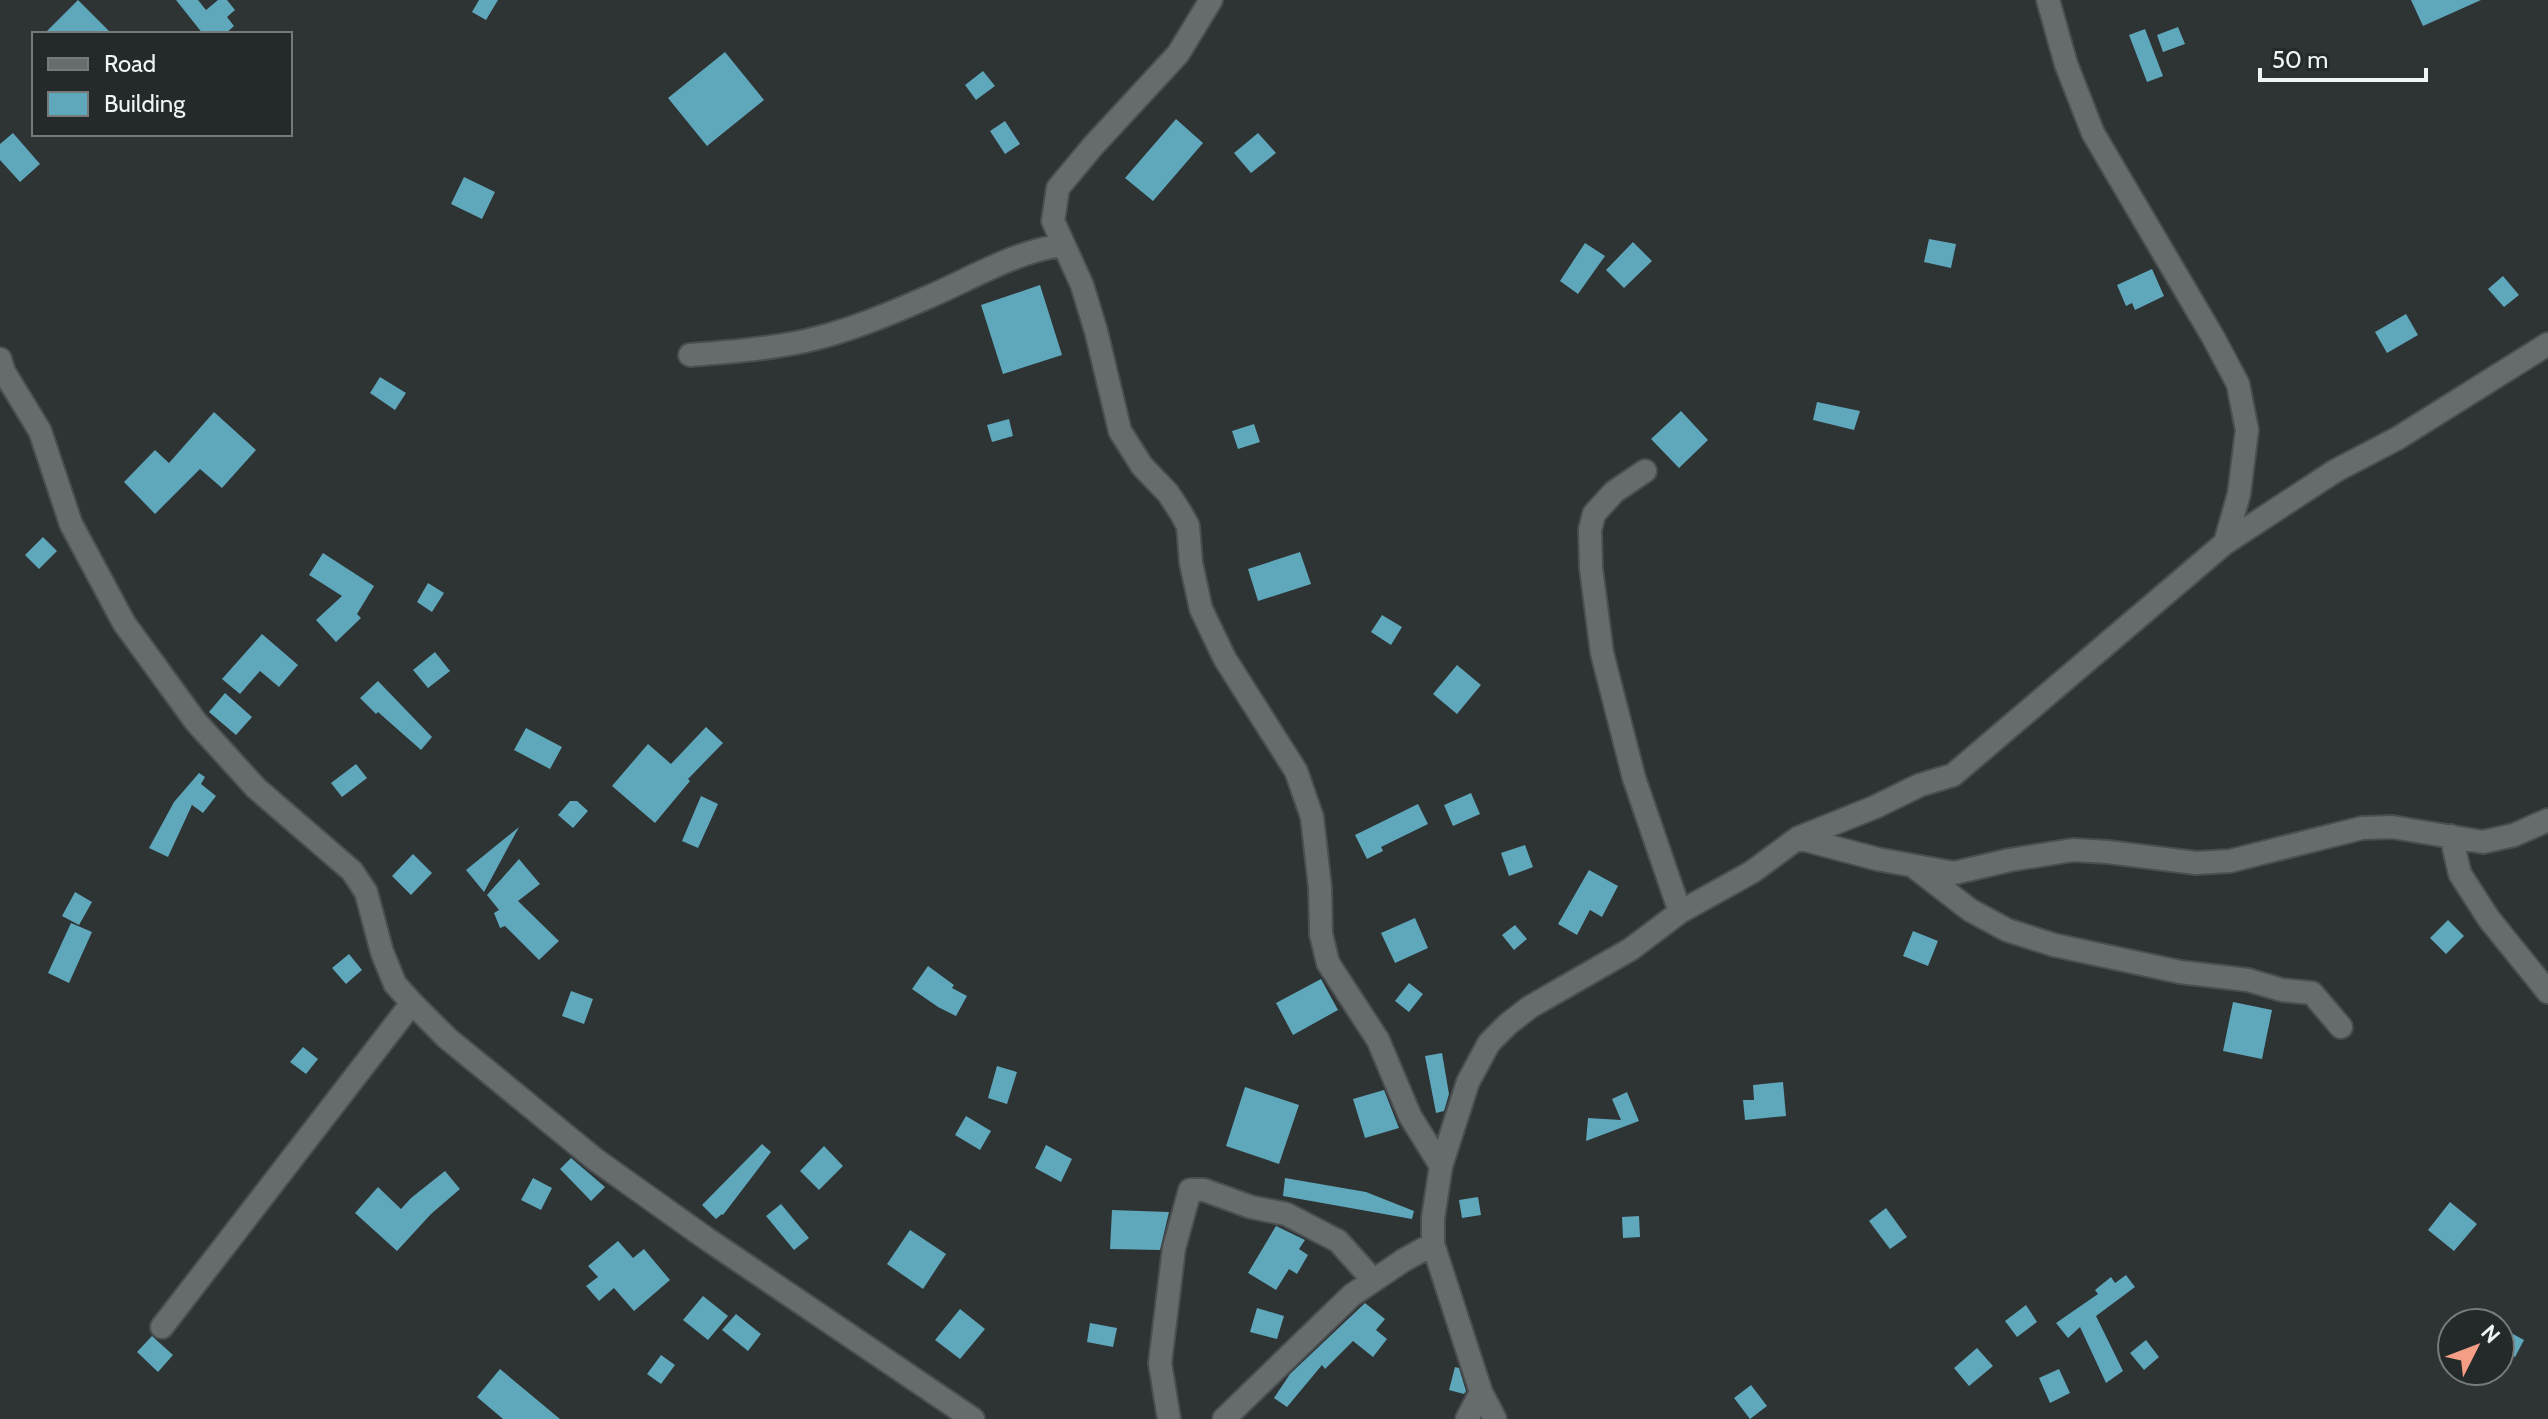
<svg xmlns="http://www.w3.org/2000/svg" width="2548" height="1419" viewBox="0 0 2548 1419" font-family="Cabin,sans-serif">
<style>
.building{fill:#5fa7bb}
.lines{fill:none;stroke-linecap:round;stroke-linejoin:round}
.minor-casing{stroke:#4b4e50;stroke-width:26}
.minor{stroke:#666b6c;stroke-width:22}
</style>
<rect width="100%" height="100%" fill="#2e3334"/>
<path class="building" d="M78 0 112 34H44Z
M176 0H198L206 10 218 0H227L235 10 227 17 234 26 225 34H203Z
M479 0H498L486 20 472 12Z
M2411 0H2481L2423 26Z
M2178 27 2185 44 2163 52 2157 35Z
M2145 29 2163 76 2147 82 2129 35Z
M725 52 764 100 707 146 668 98Z
M983 71 995 86 976 100 965 85Z
M1176 119 1203 143 1153 201 1125 178Z
M1005 121 1020 144 1005 154 990 131Z
M13 133 40 164 20 182 0 160V144Z
M1258 133 1276 153 1251 173 1234 153Z
M464 177 495 192 482 219 451 204Z
M1929 239 1956 244 1951 268 1924 262Z
M1633 242 1652 261 1624 288 1606 270Z
M1585 243 1605 256 1578 294 1560 281Z
M2152 269 2164 296 2135 310 2132 303 2126 306 2117 285Z
M2503 276 2519 295 2504 307 2488 289Z
M1040 285 1062 355 1003 374 981 305Z
M2406 314 2418 335 2387 353 2375 332Z
M380 377 406 393 395 410 370 393Z
M1817 402 1860 411 1854 430 1813 420Z
M1681 411 1708 440 1679 468 1651 439Z
M214 412 256 450 222 488 200 469 155 514 124 482 155 450 169 463Z
M1009 419 1013 436 992 442 987 425Z
M1254 424 1260 442 1238 449 1232 431Z
M43 537 57 551 39 569 25 555Z
M1300 552 1311 584 1258 601 1248 569Z
M323 553 374 586 357 614 361 618 336 642 316 620 342 596 309 575Z
M428 583 444 593 432 612 417 602Z
M1382 615 1402 627 1391 645 1371 632Z
M262 634 298 665 279 687 260 671 240 694 222 679Z
M435 652 450 671 428 688 413 670Z
M1457 665 1481 685 1457 714 1433 694Z
M378 681 432 737 421 750 378 712 376 714 360 698Z
M225 693 252 717 236 735 209 712Z
M706 727 723 743 688 779 690 781 655 823 612 786 648 744 671 764Z
M526 728 562 747 550 769 514 750Z
M356 764 367 778 342 797 331 783Z
M199 773 205 777 201 784 216 796 203 813 192 805 168 857 149 848 174 802Z
M1471 793 1480 814 1453 826 1444 805Z
M701 796 718 804 698 848 682 841Z
M570 801H577L588 811 573 828 558 815Z
M1418 804 1428 824 1381 847 1383 851 1367 859 1355 835Z
M519 827 484 892 466 870Z
M1525 845 1533 867 1509 876 1501 853Z
M413 854 432 873 411 895 392 876Z
M519 859 540 884 518 901 559 941 539 960 505 926 500 928 494 913 499 910 487 895Z
M1589 870 1618 886 1602 917 1590 910 1577 935 1558 924Z
M75 892 92 902 79 925 62 916Z
M1415 918 1428 948 1395 963 1381 933Z
M2448 920 2464 936 2446 954 2430 938Z
M71 923 92 932 69 983 48 973Z
M1515 925 1527 939 1514 950 1502 935Z
M1913 931 1938 941 1928 966 1903 956Z
M349 954 362 970 346 984 332 968Z
M928 966 954 985 952 988 967 996 956 1016 938 1007 912 989Z
M1321 979 1338 1010 1293 1035 1276 1003Z
M1409 983 1423 994 1409 1012 1395 1001Z
M571 991 593 999 584 1024 562 1016Z
M2233 1002 2272 1010 2262 1059 2223 1051Z
M303 1047 318 1059 306 1074 290 1062Z
M1442 1053 1449 1094 1444 1111 1436 1113 1425 1056Z
M997 1066 1017 1072 1007 1104 988 1098Z
M1783 1082 1786 1116 1745 1120 1743 1100H1754L1753 1085Z
M1245 1087 1299 1105 1279 1164 1226 1146Z
M1384 1090 1399 1128 1365 1138 1353 1099Z
M1627 1092 1639 1121 1586 1141 1588 1118 1621 1120 1612 1099Z
M966 1116 991 1131 980 1150 955 1135Z
M762 1144 771 1152 723 1215 722 1214 716 1219 702 1205Z
M1046 1145 1072 1159 1061 1182 1035 1168Z
M824 1146 843 1166 819 1190 800 1171Z
M571 1158 605 1187 591 1201 560 1169Z
M445 1171 460 1189 431 1214 397 1251 355 1213 378 1187 401 1209 411 1198Z
M533 1178 552 1188 541 1210 521 1200Z
M1285 1178 1366 1192 1414 1211 1412 1219 1283 1196Z
M1478 1197 1481 1215 1462 1218 1459 1200Z
M2450 1202 2477 1224 2454 1251 2428 1230Z
M781 1204 809 1238 794 1250 766 1216Z
M1886 1208 1907 1237 1890 1249 1869 1221Z
M1112 1210 1169 1212 1160 1250 1110 1249Z
M1639 1216 1640 1237 1623 1238 1622 1217Z
M1276 1226 1305 1240 1299 1249 1308 1255 1297 1274 1289 1269 1276 1290 1248 1273Z
M910 1230 946 1254 923 1289 887 1264Z
M618 1241 633 1258 644 1249 670 1280 634 1311 614 1288 599 1301 586 1286 598 1277 588 1266Z
M2126 1275 2135 1287 2096 1316 2123 1371 2106 1383 2080 1327 2068 1338 2056 1323 2098 1294 2095 1290 2111 1277 2115 1283Z
M703 1296 728 1316 708 1340 683 1320Z
M1365 1303 1385 1319 1376 1330 1387 1339 1373 1357 1353 1341 1325 1369 1322 1365 1287 1407 1274 1398 1290 1374Z
M2026 1305 2037 1322 2017 1337 2005 1321Z
M1257 1308 1284 1316 1277 1339 1250 1332Z
M960 1309 985 1329 960 1359 935 1340Z
M736 1314 761 1334 748 1351 722 1330Z
M1090 1323 1117 1328 1113 1347 1087 1342Z
M2500 1327 2524 1340 2515 1357 2500 1349Z
M152 1336 173 1355 158 1372 137 1352Z
M2146 1340 2159 1357 2144 1370 2130 1353Z
M1977 1348 1993 1366 1969 1386 1954 1368Z
M661 1355 675 1365 661 1384 647 1374Z
M1455 1367 1459 1368 1466 1391 1464 1394 1449 1390Z
M500 1369 560 1419H503L477 1397Z
M2059 1369 2070 1393 2050 1403 2039 1378Z
M1751 1385 1767 1406 1750 1419 1734 1398Z"/>
<g class="lines">
<g class="minor-casing">
<path id="minor" d="M1211 0 1178 54 1093 146 1058 188 1053 221 1082 285 1096 331 1120 431 1142 466 1168 493 1181 513 1188 526 1191 563 1201 609 1225 659 1296 771 1312 817 1320 887 1321 934 1328 963 1378 1040 1410 1116 1441 1166
M2048 0 2066 64 2093 133 2213 337 2238 384 2247 430 2239 494 2225 543
M690 355C729 352 767 349 805 341 846 332 887 315 926 298 973 278 1011 253 1062 245
M0 359 4 372 40 431 71 524 124 623 196 722 256 788 352 871 366 892 382 952 395 984 412 1003 447 1038 596 1160 707 1239 973 1419
M1645 471 1614 492 1594 514 1590 530 1591 568 1602 653 1634 778 1680 912
M2451 836 2460 874 2489 919 2548 992
M1798 838 1877 859 1954 873 2010 860 2073 850 2108 852 2196 863 2230 861 2362 828 2392 827 2483 842 2514 835 2548 820
M1917 869 1970 910 2007 930 2054 945 2180 972 2248 980 2282 990 2312 993 2341 1027
M1433 1244 1481 1392 1495 1419
M162 1327 412 1003
M1169 1419 1160 1363 1174 1248 1190 1190H1204L1251 1207 1286 1214 1338 1241 1373 1280
M1224 1419 1352 1295 1404 1260 1433 1244V1218L1441 1166 1468 1082 1489 1043 1508 1024 1530 1007 1631 949 1680 912 1752 872 1798 838 1875 807 1920 785 1953 775 2225 543 2335 471 2398 438 2548 344
M1467 1419 1481 1392"/>
</g>
<use href="#minor" class="minor"/>
</g>
<rect x="32" y="32" width="260" height="104" fill="#24292a" stroke="#767a7b" stroke-width="2"/>
<rect x="48" y="58" width="40" height="12" fill="#666b6c" stroke="#767a7b" stroke-width="2"/>
<text x="104" y="72" font-size="24" fill="#f1f4f5">Road</text>
<rect x="48" y="92" width="40" height="24" fill="#5fa7bb" stroke="#767a7b" stroke-width="2"/>
<text x="104" y="112" font-size="24" fill="#f1f4f5">Building</text>
<g transform="translate(2476 1347) rotate(48)"><circle r="38" fill="#24292a" stroke="#767a7b" stroke-width="2"/>
<path d="M0-6L14 30L0 20L-14 30Z" fill="#f49e86"/>
<text y="-12" font-size="22" font-weight="bold" text-anchor="middle" fill="#f1f4f5">N</text>
</g>
<path d="M2260 68v12h166v-12" fill="none" stroke="#f1f4f5" stroke-width="4"/>
<text x="2272" y="68" font-size="24" fill="#f1f4f5" stroke="#24292a" stroke-width="6" paint-order="stroke">50 m</text>
</svg>
